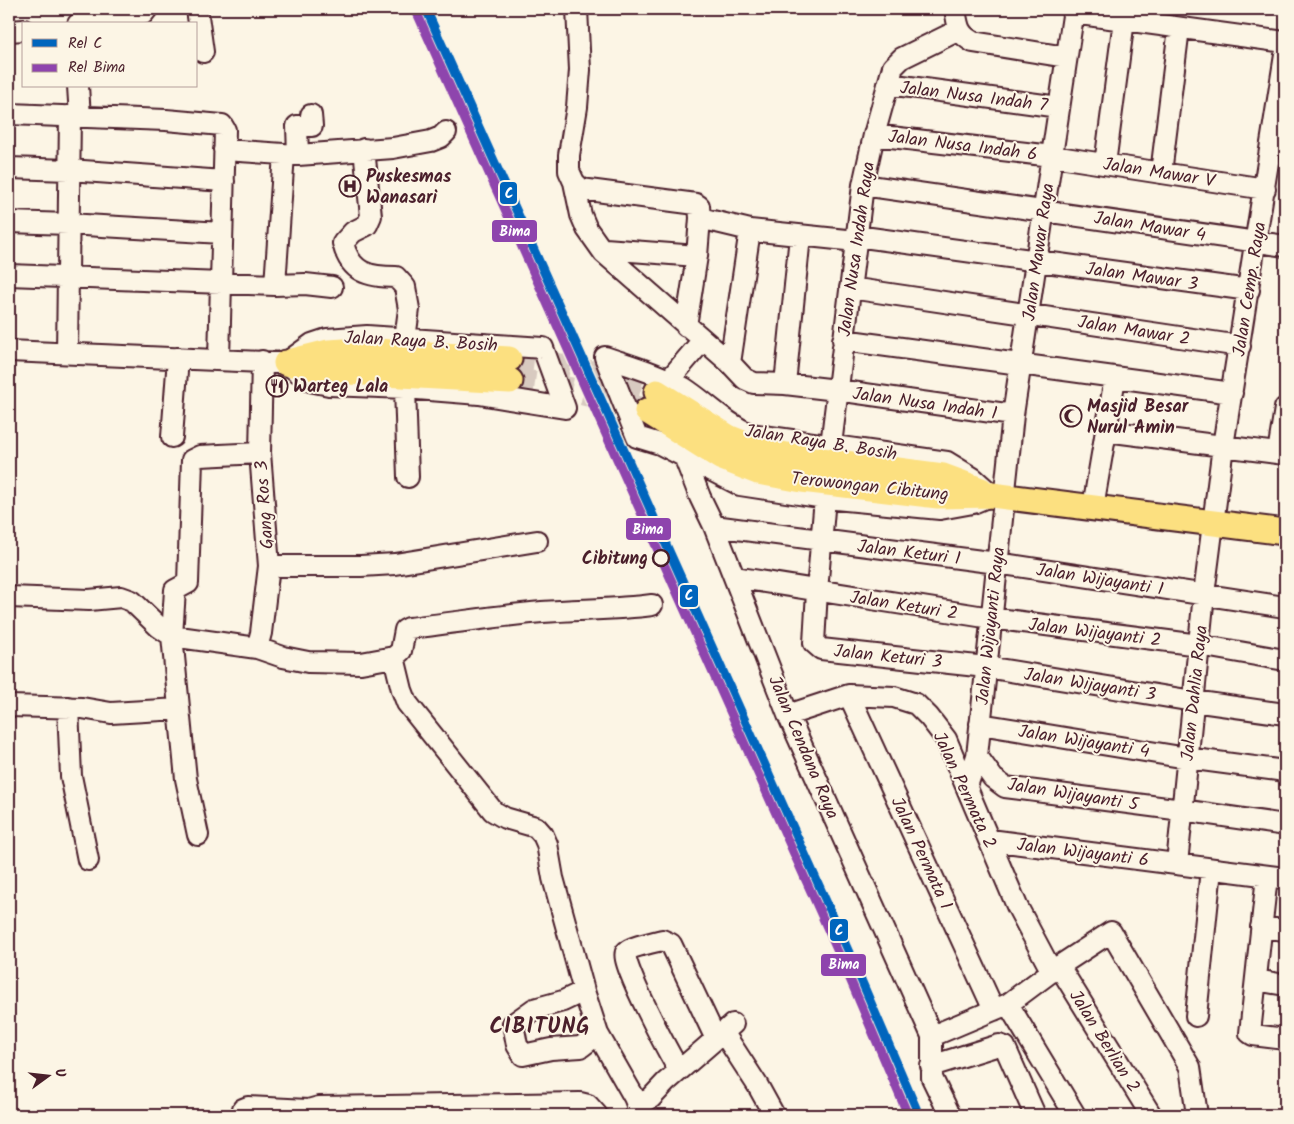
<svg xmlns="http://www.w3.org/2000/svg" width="1294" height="1124" viewBox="0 0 1294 1124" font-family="Kalam,sans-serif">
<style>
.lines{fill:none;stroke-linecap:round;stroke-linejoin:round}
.major-tunnel{stroke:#d8cac0;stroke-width:25;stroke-dasharray:25 12;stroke-linecap:butt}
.minor-casing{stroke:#4a1f2b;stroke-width:24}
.major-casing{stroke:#4a1f2b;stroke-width:29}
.minor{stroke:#fcf5e5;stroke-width:20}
.major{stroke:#fce080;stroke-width:25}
.rail-1-casing{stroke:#fcf5e5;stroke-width:12}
.rail-2-casing{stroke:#fcf5e5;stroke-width:12}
.rail-1{stroke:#0065bd;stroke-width:9}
.rail-2{stroke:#8e44ad;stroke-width:9}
.stop-dot{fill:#fcf5e5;stroke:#4a1f2b;stroke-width:2.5}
.labels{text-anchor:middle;stroke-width:4;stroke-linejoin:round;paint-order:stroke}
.street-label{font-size:18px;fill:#4a1f2b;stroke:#fcf5e5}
.poi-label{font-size:18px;font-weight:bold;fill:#4a1f2b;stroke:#fcf5e5;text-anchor:start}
.stop-label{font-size:18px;font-weight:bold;fill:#4a1f2b;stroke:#fcf5e5;text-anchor:end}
.district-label{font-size:22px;font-weight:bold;letter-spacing:1px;fill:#4a1f2b;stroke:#fcf5e5}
.line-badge{stroke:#fcf5e5;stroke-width:2}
.badge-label{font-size:14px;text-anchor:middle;font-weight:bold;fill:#fff}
</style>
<rect width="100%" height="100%" fill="#fcf5e5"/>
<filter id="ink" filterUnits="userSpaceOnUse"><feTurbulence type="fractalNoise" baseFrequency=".02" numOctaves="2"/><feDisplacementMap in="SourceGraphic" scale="10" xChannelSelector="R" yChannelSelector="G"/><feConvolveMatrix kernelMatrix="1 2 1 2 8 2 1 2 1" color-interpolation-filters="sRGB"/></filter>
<g filter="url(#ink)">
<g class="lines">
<path class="major-tunnel" d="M509 359C560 363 608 376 657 392
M510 381C556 384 599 396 643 410"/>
<g class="minor-casing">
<path id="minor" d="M197 9 203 52
M577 9 580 70 577 107 569 155V171L574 182 581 189 696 204 699 206 700 218 697 256 686 326
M955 9C958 25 957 33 973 42L1066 57
M1073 13 1285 42
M78 24 143 14 147 9
M9 31 24 30
M888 84 1059 107
M78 86 80 117
M9 114 166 120 222 125 225 130 219 359
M874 135 1052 156 1265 189
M364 149 371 216 367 225 353 232 343 243C350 273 369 277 396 277L405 287 409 309 405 339
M224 150 298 155 393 148 431 141 441 137 446 132
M298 155 297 126H312L311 115
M1105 164 1124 20
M9 168 69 170 224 181
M1161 173 1179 28
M574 182 581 215 587 229 604 253 730 363 745 379 754 383 785 384 837 390 1013 415
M863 185 1285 246
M700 218 750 230 856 241
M9 222 68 224 222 233
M856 236 1249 290
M603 250 605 249 697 256
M9 275 275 285 305 284 332 287
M275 285 284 154
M850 288 1240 346
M843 340 1232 393
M9 351 286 363 310 381 329 385 405 388 479 394 565 408 543 348 367 336 327 339 312 344 294 357
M67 353 70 116
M605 357C631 366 660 374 684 388 707 403 725 423 750 434L947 462 973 478 992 495 973 503 940 509 825 498 740 485 660 444 637 437Z
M730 363 750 230
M669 380 703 340
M785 384 800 236
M405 388 408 477
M1106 431 1285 454
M172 437 178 358
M831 445 863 185 874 135 893 67 902 58 959 30
M1278 453 1285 408
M684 456 700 497 714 526 734 577 788 715 932 1036V1078L950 1115
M825 498 817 591 814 643 821 649 986 667 1193 701 1285 714
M1093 507 1115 378
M714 526 997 563 1285 607
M269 566H361L395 564 537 541
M734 577 991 618 1199 645 1285 660
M9 597 89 600 121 597 132 601 159 627 172 636 257 648 283 657 308 662 361 663 394 657 401 651 405 630 409 628C453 623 497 616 542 612 579 609 615 610 652 605
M257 648 261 633 269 566 260 453 262 361
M394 657 402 690 407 703 493 811 505 818 536 827 543 835 547 844 553 878 584 991 598 1034 634 1097C637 1104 639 1109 635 1115
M849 695 994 1010
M9 706 82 708 111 713 179 709
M68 707 71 776 88 860
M788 715 849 695 894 697 916 704 929 717 946 739 1017 906 1052 972
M980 724 1187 758 1285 771
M977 756 993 778 1005 787 1182 810 1285 825
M967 786 977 756 1013 415 1074 9
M198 835 186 779 172 636 175 590 188 583 192 460 200 456 260 453
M990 840 1285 878
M1177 864 1204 594 1223 446 1285 55
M1267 876 1250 1033 1253 1035 1285 1039
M1261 927 1285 930
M1059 966 1151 1115
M1256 980 1285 985
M584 991 563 1001 534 1009 513 1024 517 1045 523 1055 551 1049 581 1047 598 1034
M1008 1004 1075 1115
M1196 1016 1211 869
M723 1032 758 1086 774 1115
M932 1036 1008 1004 1059 966 1111 932 1190 1067 1197 1115
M931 1066 999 1045 1005 1047 1035 1115
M679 1070C671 1057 619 961 626 952 630 947 655 942 662 940L671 944 716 1039
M638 1106 651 1098 666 1082 733 1024
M242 1115 243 1109 248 1107 308 1110
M305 1115 308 1110 319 1107 580 1103 588 1105 597 1115"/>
</g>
<g class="major-casing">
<path id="major" d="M293 361 329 352 360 350 509 359
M286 363 329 371 510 381
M657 392 730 438 763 451 806 458 943 476 981 490
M647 411 720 457 758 472 802 480 938 496 992 495 1285 532"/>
</g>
<use href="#minor" class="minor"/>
<use href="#major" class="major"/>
<g class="rail-1-casing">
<path id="rail-1" d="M426 9 856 968 919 1115"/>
</g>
<g class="rail-2-casing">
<path id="rail-2" d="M417 13 847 972 908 1115"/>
</g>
<use href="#rail-1" class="rail-1"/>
<use href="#rail-2" class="rail-2"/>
</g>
</g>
<defs>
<g id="hospital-ring" transform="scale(1.125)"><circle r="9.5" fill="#fcf5e5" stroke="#4a1f2b" stroke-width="1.5"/><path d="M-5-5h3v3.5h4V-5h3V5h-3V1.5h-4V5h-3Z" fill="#4a1f2b"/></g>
<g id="restaurant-ring" transform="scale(1.125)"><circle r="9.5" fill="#fcf5e5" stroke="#4a1f2b" stroke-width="1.5"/><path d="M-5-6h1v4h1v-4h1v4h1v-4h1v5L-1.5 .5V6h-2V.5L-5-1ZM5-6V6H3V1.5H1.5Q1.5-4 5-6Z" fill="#4a1f2b"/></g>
<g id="mosque-ring" transform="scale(1.125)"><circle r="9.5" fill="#fcf5e5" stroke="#4a1f2b" stroke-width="1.5"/><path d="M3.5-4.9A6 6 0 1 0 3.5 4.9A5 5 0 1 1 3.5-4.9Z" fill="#4a1f2b"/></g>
</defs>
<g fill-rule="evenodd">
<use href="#hospital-ring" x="350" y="186"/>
<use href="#restaurant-ring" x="277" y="386"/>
<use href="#mosque-ring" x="1071" y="416"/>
</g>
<circle class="stop-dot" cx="661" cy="558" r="8"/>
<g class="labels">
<g class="street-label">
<text transform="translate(974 96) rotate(7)" y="6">Jalan Nusa Indah 7</text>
<text transform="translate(963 145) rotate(7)" y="6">Jalan Nusa Indah 6</text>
<text transform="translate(1159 172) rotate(9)" y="6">Jalan Mawar V</text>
<text transform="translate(1150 226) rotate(9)" y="6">Jalan Mawar 4</text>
<text transform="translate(856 249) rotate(-82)" y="6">Jalan Nusa Indah Raya</text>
<text transform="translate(1038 252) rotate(-82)" y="6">Jalan Mawar Raya</text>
<text transform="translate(1142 276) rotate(8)" y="6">Jalan Mawar 3</text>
<text transform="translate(1249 289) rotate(-81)" y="6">Jalan Cemp. Raya</text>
<text transform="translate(1134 330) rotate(9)" y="6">Jalan Mawar 2</text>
<text transform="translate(421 341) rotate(3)" y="6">Jalan Raya B. Bosih</text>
<text transform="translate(925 403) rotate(8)" y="6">Jalan Nusa Indah 1</text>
<text transform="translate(821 442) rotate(9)" y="6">Jalan Raya B. Bosih</text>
<text transform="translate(870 486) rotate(6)" y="6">Terowongan Cibitung</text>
<text transform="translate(264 505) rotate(-94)" y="6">Gang Ros 3</text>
<text transform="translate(909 552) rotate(7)" y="6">Jalan Keturi 1</text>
<text transform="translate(1100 579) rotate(9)" y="6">Jalan Wijayanti 1</text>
<text transform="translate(904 605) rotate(9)" y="6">Jalan Keturi 2</text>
<text transform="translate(990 626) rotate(-84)" y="6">Jalan Wijayanti Raya</text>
<text transform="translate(1095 632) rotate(7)" y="6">Jalan Wijayanti 2</text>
<text transform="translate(888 656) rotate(6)" y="6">Jalan Keturi 3</text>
<text transform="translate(1090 684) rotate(9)" y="6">Jalan Wijayanti 3</text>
<text transform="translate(1194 693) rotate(-84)" y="6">Jalan Dahlia Raya</text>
<text transform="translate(1084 741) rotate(9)" y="6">Jalan Wijayanti 4</text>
<text transform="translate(804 747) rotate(67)" y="6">Jalan Cendana Raya</text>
<text transform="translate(965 790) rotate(65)" y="6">Jalan Permata 2</text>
<text transform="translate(1073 794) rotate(9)" y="6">Jalan Wijayanti 5</text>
<text transform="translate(1083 852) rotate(7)" y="6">Jalan Wijayanti 6</text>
<text transform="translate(922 853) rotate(65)" y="6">Jalan Permata 1</text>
<text transform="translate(1105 1041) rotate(58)" y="6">Jalan Berlian 2</text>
</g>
<g class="poi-label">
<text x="366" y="182">Puskesmas<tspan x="366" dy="21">Wanasari</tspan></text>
<text x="293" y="392">Warteg Lala</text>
<text x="1087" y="412">Masjid Besar<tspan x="1087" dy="21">Nurul Amin</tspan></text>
</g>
<g class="stop-label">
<text x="648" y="564">Cibitung</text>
</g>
<g class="district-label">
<text x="540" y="1033">CIBITUNG</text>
</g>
</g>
<g class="line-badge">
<rect x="499" y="181" width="19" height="24" rx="5" fill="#0065bd"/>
<rect x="491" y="219" width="47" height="24" rx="5" fill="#8e44ad"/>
<rect x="625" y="517" width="47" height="24" rx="5" fill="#8e44ad"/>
<rect x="679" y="584" width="20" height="24" rx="5" fill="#0065bd"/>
<rect x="829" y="918" width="20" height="24" rx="5" fill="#0065bd"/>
<rect x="820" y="953" width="47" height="24" rx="5" fill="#8e44ad"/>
</g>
<g class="badge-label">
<text x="509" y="198">C</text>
<text x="515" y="236">Bima</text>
<text x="648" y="534">Bima</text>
<text x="689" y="600">C</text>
<text x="839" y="935">C</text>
<text x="844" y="969">Bima</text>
</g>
<rect width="1294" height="1124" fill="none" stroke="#fcf5e5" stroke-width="30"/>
<rect x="15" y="15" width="1264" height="1094" fill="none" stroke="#4a1f2b" stroke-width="2" filter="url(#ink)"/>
<rect x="22" y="22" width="175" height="65" fill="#fcf5e5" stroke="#b59f9b"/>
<rect x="32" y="39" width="25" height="8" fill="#0065bd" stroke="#b59f9b"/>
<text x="68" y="48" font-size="15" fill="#4a1f2b">Rel C</text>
<rect x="32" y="64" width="25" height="8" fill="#8e44ad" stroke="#b59f9b"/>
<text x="68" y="72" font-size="15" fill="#4a1f2b">Rel Bima</text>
<g transform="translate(48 1076) rotate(75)" stroke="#fcf5e5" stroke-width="4" paint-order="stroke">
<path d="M0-4L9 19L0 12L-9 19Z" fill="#4a1f2b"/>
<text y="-8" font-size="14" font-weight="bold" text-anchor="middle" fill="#4a1f2b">U</text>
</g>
</svg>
